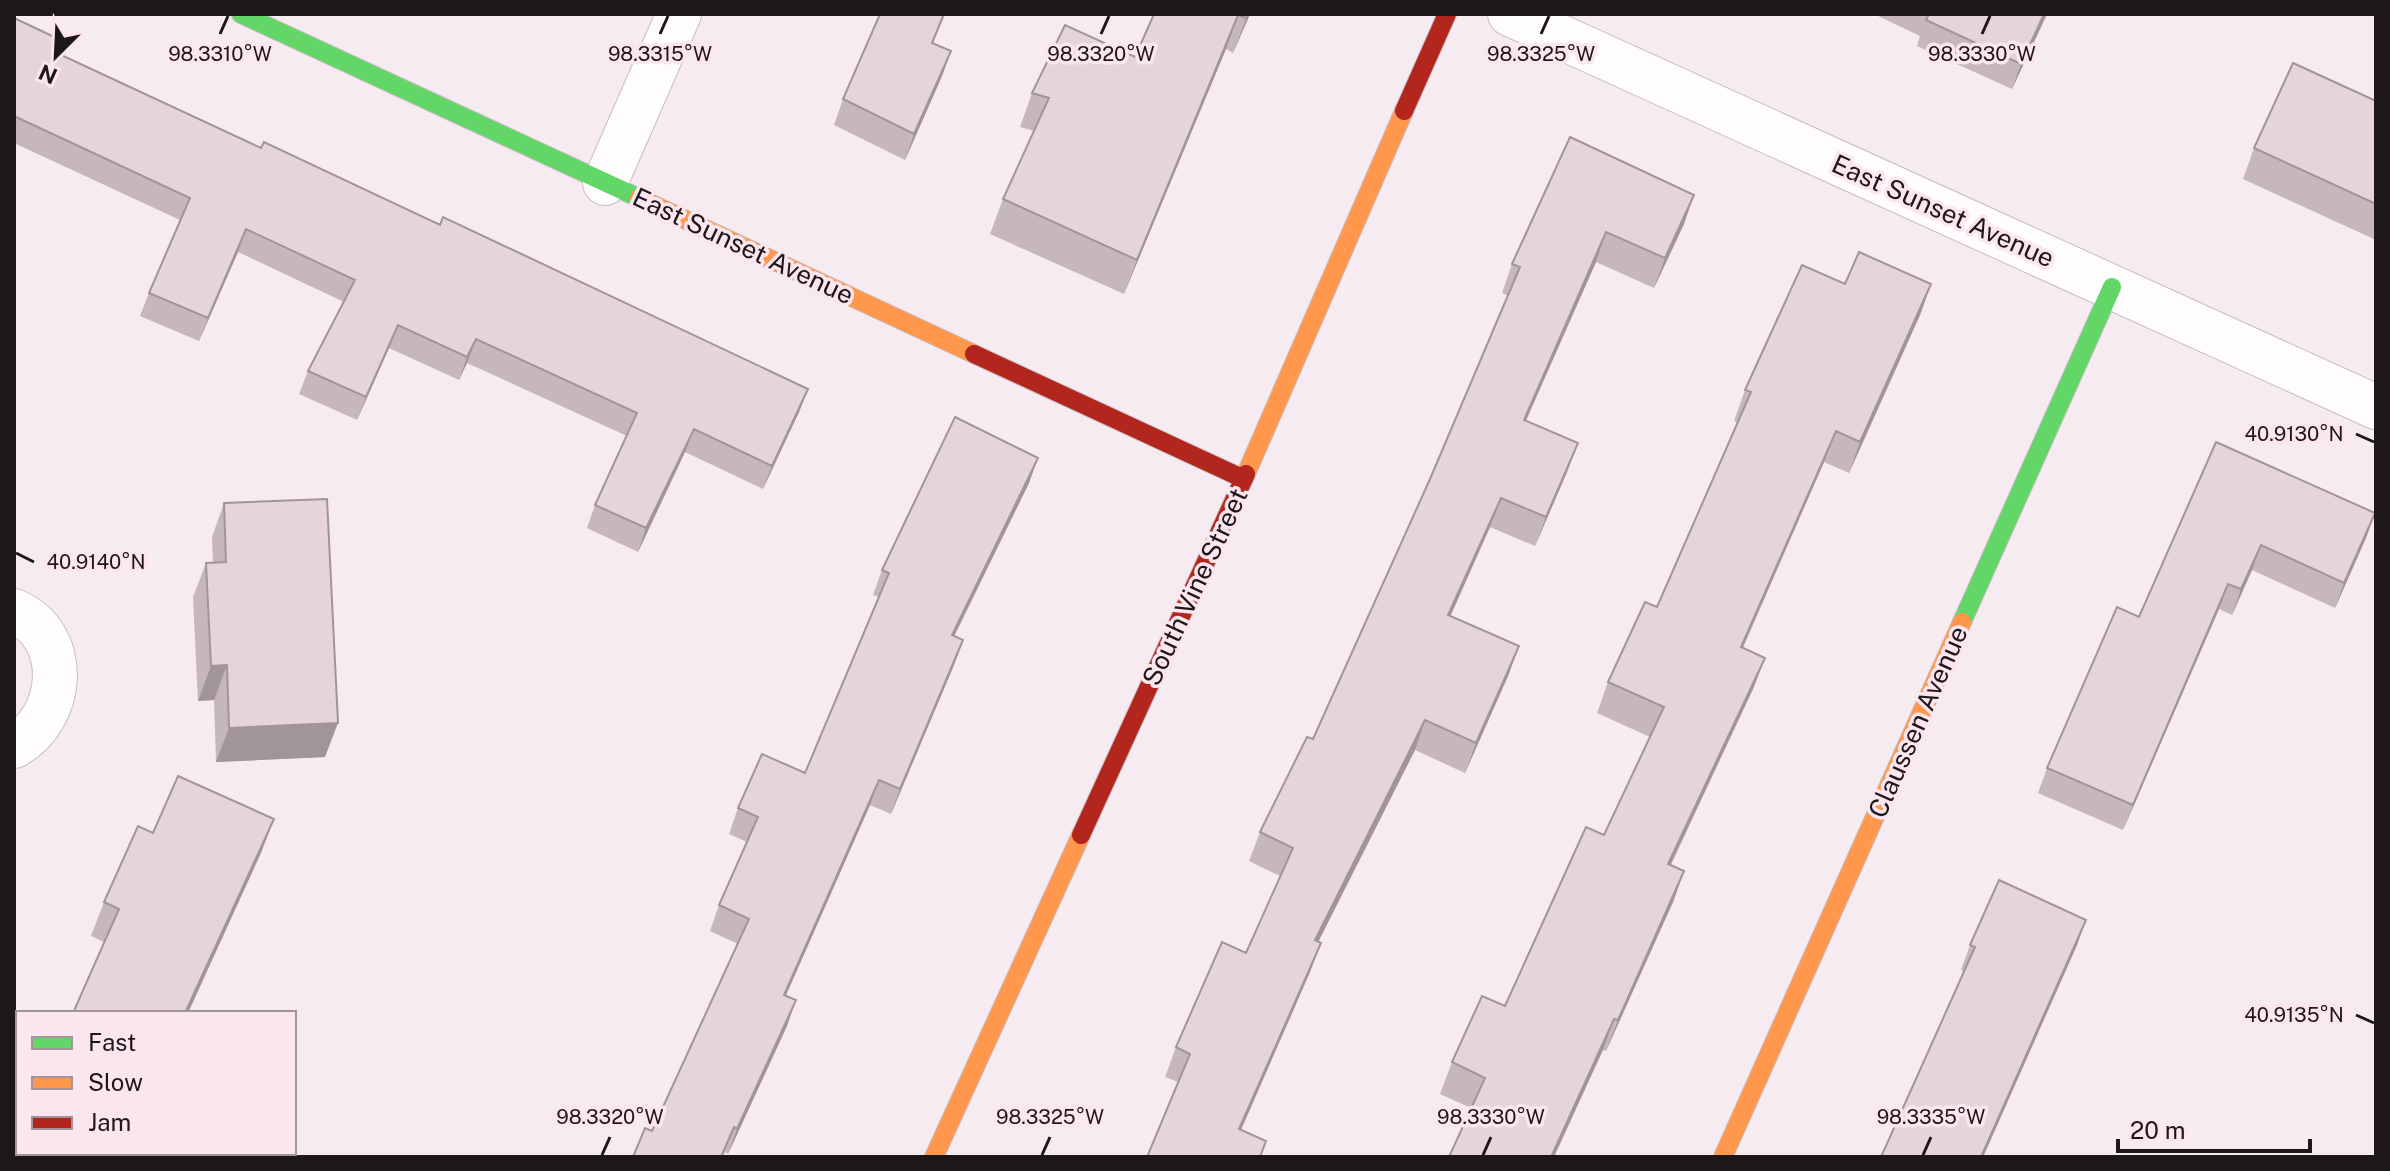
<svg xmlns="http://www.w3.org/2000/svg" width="2390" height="1171" viewBox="0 0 2390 1171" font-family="'Public Sans',sans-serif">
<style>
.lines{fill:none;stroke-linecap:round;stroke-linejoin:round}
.street-casing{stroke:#c7bec2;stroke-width:46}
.fast-casing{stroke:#c7bec2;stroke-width:20}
.slow-casing{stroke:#c7bec2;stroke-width:20}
.jam-casing{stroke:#c7bec2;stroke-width:20}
.street{stroke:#fefcfd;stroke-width:44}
.fast{stroke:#63d668;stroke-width:18}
.slow{stroke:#ff974d;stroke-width:18}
.jam{stroke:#b3261e;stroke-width:18}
.wall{fill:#c6b6bd}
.shaded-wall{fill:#a1949a}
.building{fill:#e6d4dc;stroke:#a1949a;stroke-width:2}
.ticks{fill:none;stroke:#1e171a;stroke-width:3}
.labels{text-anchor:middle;stroke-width:7;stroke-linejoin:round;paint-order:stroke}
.street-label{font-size:26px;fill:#1e171a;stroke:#fbe6ef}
.ticks-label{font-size:20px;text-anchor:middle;fill:#1e171a;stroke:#fbe6ef;stroke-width:7;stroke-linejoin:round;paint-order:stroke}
</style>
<rect width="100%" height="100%" fill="#f6ebf0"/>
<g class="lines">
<g class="street-casing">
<path id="street" d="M1510 14 2376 407
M605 183 679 14
M14 611C72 636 65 718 14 746"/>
</g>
<g class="fast-casing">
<path id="fast" d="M241 14 639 198
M1962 622 2112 287"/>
</g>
<g class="slow-casing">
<path id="slow" d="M639 198 974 354
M1246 474 1404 111
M934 1157 1081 835
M1723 1157 1962 622"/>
</g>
<g class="jam-casing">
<path id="jam" d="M1404 111 1447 14
M974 354 1244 479
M1081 835 1246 474"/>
</g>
<use href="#street" class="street"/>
<use href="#fast" class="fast"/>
<use href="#slow" class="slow"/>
<use href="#jam" class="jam"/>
</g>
<path class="wall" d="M1154 14H1250L1233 53 1226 49 1124 294 990 234 1003 199 1034 131 1020 127 1032 93 1135 57Z
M1874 14H2047L2012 89 1917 46 1920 36Z
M14 18 60 54 261 148 440 225 808 389 799 412 763 489 685 452 638 552 587 528 595 505 627 436 467 363 459 380 389 348 357 420 299 394 308 371 344 302 238 252 199 341 140 316 149 293 180 220 14 143Z
M933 43 951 51 942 76 905 160 834 125 843 99Z
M2376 101V240L2243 179 2254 148Z
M1570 137 1684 224 1654 288 1596 262 1526 421 1567 472 1535 546 1490 527 1450 616 1519 646 1508 676 1465 773 1415 750 1318 942 1310 972 1241 1130 1260 1157 1178 1082 1165 1077 1176 1047 1246 953 1280 876 1249 861 1260 832 1313 739 1430 479 1508 296 1502 293 1512 264Z
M1845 284H1931L1920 315 1849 473 1824 462 1743 648 1765 658 1753 689 1671 865 1684 871 1673 902 1606 1051 1603 1050 1471 1108 1440 1094 1452 1062 1505 1006 1604 835 1650 737 1597 713 1608 682 1657 607 1737 422 1734 421 1745 390Z
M2216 442 2375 513 2366 538 2335 608 2252 570 2232 615 2219 609 2123 830 2038 793 2047 768 2139 617Z
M1029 483 954 636 963 640 954 665 891 814 870 805 786 995 787 1026 728 1154 725 1152 723 1157H633L652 1131 738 944 710 931 719 905 747 842 729 834 738 808 805 773 879 597 873 595 882 570Z
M224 503 325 757 216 762 214 700 198 701 193 597 206 563 213 562 212 537Z
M153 833 261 853 104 942 91 936 104 902Z
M1970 945H2077L1983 1157H1881L1964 971 1961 970Z
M18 1084V1153H125L123 1157H14V1092Z"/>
<path class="shaded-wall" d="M944 14H945L922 68 932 43Z
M1248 14H1250L1233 53Z
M2044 14H2047L2012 89 2021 64Z
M1238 15 1226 49 1124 294 1137 260Z
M951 51 942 76 905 160 914 134Z
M1694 195 1684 224 1654 288 1665 258Z
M246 229 238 252 199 341 208 318Z
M1606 232 1596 262 1513 449 1524 420Z
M1931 284 1920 315 1849 473 1860 442Z
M398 325 389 348 357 420 366 397Z
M476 339 467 363 459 380 467 357Z
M808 389 799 412 763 489 772 466Z
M694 429 685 452 638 552 646 528Z
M1836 431 1824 462 1729 678 1741 647Z
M1578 443 1567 472 1535 546 1546 517Z
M1038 458 1029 483 942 661 952 635Z
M1501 498 1490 527 1438 644 1448 615Z
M2375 513 2366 538 2335 608 2344 583Z
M2261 545 2252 570 2232 615 2241 589Z
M2228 584 2219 609 2123 830 2133 805Z
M963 640 954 665 891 814 900 789Z
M1519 646 1508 676 1465 773 1476 743Z
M1765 658 1753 689 1656 895 1668 864Z
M227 665 214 700 198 701 211 666Z
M1425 720 1415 750 1304 970 1315 940Z
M338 723 325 757 216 762 229 728Z
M879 780 870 805 775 1020 784 995Z
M274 819 261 853 188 1013H185Z
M1684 871 1673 902 1606 1051 1618 1020Z
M2086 920 2077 945 1983 1157H1981Z
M1321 943 1310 972 1229 1157 1239 1129Z
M796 1000 787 1026 728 1154 737 1129Z
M1614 1019 1603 1050 1554 1157H1551Z"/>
<path class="building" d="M880 14H944L932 43 951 51 914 134 843 99Z
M1154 14H1248L1246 18 1238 15 1137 260 1003 199 1049 98 1032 93 1065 25 1135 57Z
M1929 14H2044L2021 64 1926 20Z
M14 18 65 42 59 54 261 148 264 142 440 225 443 217 808 389 772 466 694 429 646 528 595 505 637 413 476 339 467 357 398 325 366 397 308 371 355 280 246 229 208 318 149 293 190 198 14 116Z
M2293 63 2376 101V204L2254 148Z
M1570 137 1694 195 1665 258 1606 232 1524 420 1578 443 1546 517 1501 498 1448 615 1519 646 1476 743 1425 720 1315 940 1321 943 1239 1129 1266 1141 1260 1157H1147L1190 1054 1176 1047 1222 942 1246 953 1293 848 1260 832 1307 737 1313 739 1430 479 1520 267 1512 264Z
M1859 252 1931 284 1860 442 1836 431 1741 647 1765 658 1668 864 1684 871 1618 1020 1614 1019 1551 1157H1449L1485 1078 1452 1062 1482 996 1505 1006 1586 827 1604 835 1664 707 1608 682 1645 602 1657 607 1751 392 1745 390 1802 265 1845 284Z
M955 417 1038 458 952 635 963 640 900 789 879 780 784 995 796 1000 737 1129 734 1127 721 1157H633L645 1128 652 1131 749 919 719 905 758 817 738 808 762 754 805 773 889 573 882 570Z
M2216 442 2375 513 2344 583 2261 545 2241 589 2228 584 2133 805 2047 768 2117 607 2139 617Z
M327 499 338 723 229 728 227 665 211 666 206 563 226 562 224 503Z
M178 776 274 819 185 1013H73L119 909 104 902 138 826 153 833Z
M1999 880 2086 920 1981 1157H1881L1975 947 1970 945Z
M18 1084V1120L14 1119V1092Z
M18 1122V1153H121L120 1157H14V1131Z"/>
<path class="ticks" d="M220 34 228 16M660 34 668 16M1101 34 1109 16M1541 34 1549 16M1982 34 1990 16M2356 434 2374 442M16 553 34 562M2356 1015 2374 1023M602 1155 610 1137M1042 1155 1050 1137M1483 1155 1491 1137M1923 1155 1931 1137"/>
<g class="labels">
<g class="street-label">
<text transform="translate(1943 211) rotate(24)" y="9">East Sunset Avenue</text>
<text transform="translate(743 246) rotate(25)" y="9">East Sunset Avenue</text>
<text transform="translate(1195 587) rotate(-65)" y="9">South Vine Street</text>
<text transform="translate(1918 722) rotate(-66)" y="9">Claussen Avenue</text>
</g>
</g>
<g class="ticks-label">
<text x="660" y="61">98.3315°W</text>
<text x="1101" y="61">98.3320°W</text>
<text x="1541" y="61">98.3325°W</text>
<text x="1982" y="61">98.3330°W</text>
<text x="220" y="61">98.3310°W</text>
<text x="2294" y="441">40.9130°N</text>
<text x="96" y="569">40.9140°N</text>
<text x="2294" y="1022">40.9135°N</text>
<text x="610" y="1124">98.3320°W</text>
<text x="1050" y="1124">98.3325°W</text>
<text x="1491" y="1124">98.3330°W</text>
<text x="1931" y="1124">98.3335°W</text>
</g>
<rect width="2390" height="1171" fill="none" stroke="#1e171a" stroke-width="32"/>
<rect x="16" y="1011" width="280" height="144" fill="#fbe6ef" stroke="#a3939a" stroke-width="2"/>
<rect x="32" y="1037" width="40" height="12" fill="#63d668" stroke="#a3939a" stroke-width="2"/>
<text x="88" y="1051" font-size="24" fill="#1e171a">Fast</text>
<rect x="32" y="1077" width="40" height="12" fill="#ff974d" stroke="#a3939a" stroke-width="2"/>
<text x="88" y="1091" font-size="24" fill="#1e171a">Slow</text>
<rect x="32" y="1117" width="40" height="12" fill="#b3261e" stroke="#a3939a" stroke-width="2"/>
<text x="88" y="1131" font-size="24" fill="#1e171a">Jam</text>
<g transform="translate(56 56) rotate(204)" stroke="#fbe6ef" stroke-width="6" paint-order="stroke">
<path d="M0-6L14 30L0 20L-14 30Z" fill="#1e171a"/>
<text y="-12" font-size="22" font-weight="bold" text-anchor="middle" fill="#1e171a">N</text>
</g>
<path d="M2118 1139v12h192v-12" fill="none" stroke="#1e171a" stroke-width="4"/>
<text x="2130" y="1139" font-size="24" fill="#1e171a" stroke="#fbe6ef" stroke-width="6" paint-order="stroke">20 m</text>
</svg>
